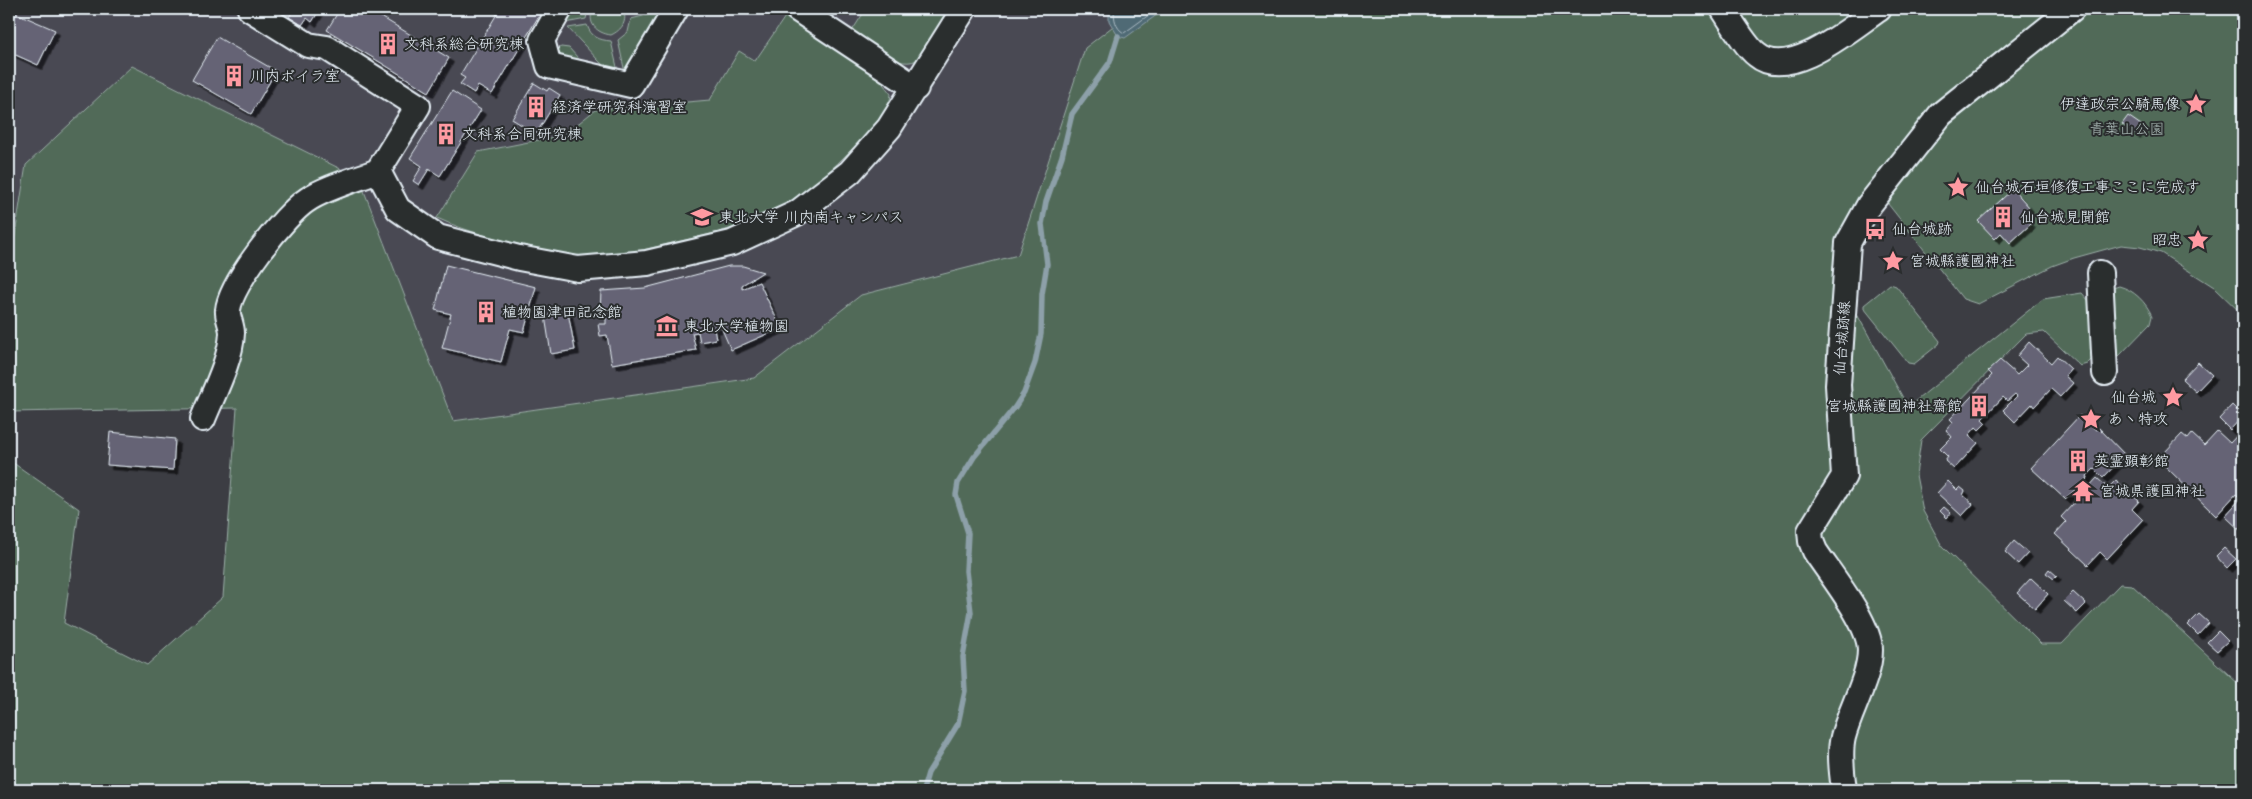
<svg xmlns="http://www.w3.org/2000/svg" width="2252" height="799" viewBox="0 0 2252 799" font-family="'Comic Neue','Klee One',sans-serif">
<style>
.built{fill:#484852}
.green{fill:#516b59;stroke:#9caea8}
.water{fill:#506a75;stroke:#8da0a9}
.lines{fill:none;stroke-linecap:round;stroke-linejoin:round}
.shore{stroke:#abbbc4;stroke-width:1}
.stream{stroke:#8da0a9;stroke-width:5.5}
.building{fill:#656375;stroke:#e8f1f8;filter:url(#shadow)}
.minor-casing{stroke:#e8f1f8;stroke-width:28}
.minor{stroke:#2a2d2e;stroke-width:24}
.labels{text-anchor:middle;stroke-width:4;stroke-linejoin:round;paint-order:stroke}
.poi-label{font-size:15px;fill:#e8f1f8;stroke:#2a2d2e;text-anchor:start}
.park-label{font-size:15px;fill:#acbbb8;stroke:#2a2d2e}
.street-label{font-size:15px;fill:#e8f1f8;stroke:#2a2d2e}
</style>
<defs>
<filter id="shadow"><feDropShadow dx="4.5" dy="4.5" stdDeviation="0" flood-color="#0009"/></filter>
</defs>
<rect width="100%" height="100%" fill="#3c3d43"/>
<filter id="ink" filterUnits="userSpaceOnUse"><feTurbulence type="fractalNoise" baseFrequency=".02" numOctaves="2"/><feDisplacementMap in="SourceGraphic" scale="10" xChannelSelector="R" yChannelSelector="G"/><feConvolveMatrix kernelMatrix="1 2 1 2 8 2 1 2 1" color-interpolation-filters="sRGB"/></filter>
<g filter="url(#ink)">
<path class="built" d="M9 9H1135L1085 48 1018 255 861 295 754 378 453 421 359 178 26 165 9 273Z"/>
<path class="green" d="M564 9H588L586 19 555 25Z
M593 9H623C628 21 622 30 611 35 596 33 587 23 593 9Z
M866 9H952C946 18 926 53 920 58 901 73 867 44 850 34Z
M1135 9H2054L1865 197 1853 307 1908 407 2043 299 2082 293 2089 301 2092 359 2087 364 2080 366 2044 332 2026 334 1921 440 1916 475 1923 511 1942 546 2041 644H2062L2120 584 2132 585 2243 688V790H9V460L79 509 64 623 147 665 223 597 237 408 9 412V273L26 165 132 66 359 178 453 421 754 378 861 295 1018 255 1085 48Z
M2092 9H2243V315L2214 287 2161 253 2140 247 2121 245 2074 258 2052 266 1978 304 1963 299 1888 204 1897 189 1947 127Z
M663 11 625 73 618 40 628 32 631 19Z
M789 11 880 80 891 94C889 117 863 139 847 154 823 179 791 204 759 218 730 231 698 237 668 244 642 250 613 258 586 257 567 256 549 251 530 247 498 239 467 232 437 218L478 152 564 135 595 110 710 100 739 51 755 61Z
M587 25C591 37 599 40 611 41L619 76H613L568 28Z
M561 47 569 48 587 68 560 63 556 50Z
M1890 284 1896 286 1940 341 1939 344 1914 364 1908 363 1864 308V305Z
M2119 286C2134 290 2146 302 2152 316L2150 324 2119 356H2113L2107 295 2113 288Z"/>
<path class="water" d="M1109 9H1165L1125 38 1118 36 1109 21Z"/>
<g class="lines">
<path class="shore" d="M1114 9C1114 18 1115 28 1124 33L1157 9"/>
<path class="stream" d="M923 790 928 773 958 724 965 691 963 657 971 612 966 571 968 533 956 495 958 483 974 457 1015 407 1024 393 1035 363 1041 334 1042 294 1047 264 1042 224 1046 202 1062 156 1072 114 1110 62 1118 36"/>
</g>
<path class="building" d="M289 9H320L312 22 307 18 302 25 289 17 293 11Z
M340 9H368L449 58 429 92 327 30Z
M500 9H543L492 94 478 86 474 93 460 84 465 78 460 75Z
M9 10 55 30 38 65 9 52Z
M217 37 276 71 251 114 192 80Z
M534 83 547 91 549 88 560 95 536 134 512 119Z
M452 91 481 110 440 176 429 169 419 185 413 181 422 166 410 158Z
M2128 116 2141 125 2136 134 2122 124Z
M2013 189 2029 207 2021 214 2031 224 2010 243 2001 233 1995 239 1978 221Z
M446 265 536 287 524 332 510 329 501 362 442 348 451 314 435 310Z
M729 266H743L763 272 742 285V289L759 282 781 328 731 350 721 327 714 329 716 339 700 342 698 332 692 333 696 350 612 364 607 335 600 336 598 324H606V315L600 314 601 291 645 288Z
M568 312 575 350 551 354 545 316Z
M2029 342 2051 363 2057 356 2071 369 2065 376 2073 383 2060 397 2051 389 2034 407 2032 404 2015 422 2003 410 2017 396 2015 394 2007 401 2003 397 1982 419 1986 423 1979 430 1976 427 1969 435 1978 443 1954 469 1945 461 1948 457 1940 449 1952 437 1946 430 1953 422 1950 419 1992 375 1988 371 2000 360 2017 375 2027 365 2017 356Z
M2198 362 2212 375 2196 392 2182 379Z
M2232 405 2243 416 2230 430 2219 419Z
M2080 415 2096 430 2099 428 2125 455 2103 478 2094 469 2087 476 2088 478 2065 499 2031 468Z
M2243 429V492L2239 497 2236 494 2216 516 2163 464 2168 459 2163 454 2182 434 2188 439 2192 434 2204 445 2217 431 2230 443Z
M110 432 175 439 173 470 107 465Z
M2097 478 2108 488 2116 480 2139 501 2132 509 2143 520 2107 559 2100 552 2088 565 2055 534 2066 522 2061 517Z
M1948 481 1957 490 1960 487 1965 491 1963 495 1973 504 1962 516 1937 493Z
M2243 496V533L2225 516Z
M1944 507 1951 513 1947 518 1940 511Z
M2014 541 2028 553 2018 564 2005 552Z
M2224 548 2236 559 2227 568 2216 556Z
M2049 569 2057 576 2054 579 2046 573Z
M2031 578 2048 594 2035 609 2017 593Z
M2073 592 2086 604 2077 613 2064 601Z
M2199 614 2209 623 2198 635 2188 625Z
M2218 631 2228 641 2217 651 2207 642Z"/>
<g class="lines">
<g class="minor-casing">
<path id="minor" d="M250 9 308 45 327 48 418 106 378 171 398 209 438 237 519 258 578 269 647 263 732 243 797 213 850 172 889 128 964 9
M560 9 542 40 549 66 631 85 676 9
M797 9 916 88
M1723 9C1731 21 1746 47 1757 55 1789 82 1852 27 1879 9
M2100 273 2105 373
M203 419C213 394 231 360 232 333 232 325 227 317 228 310 230 284 285 214 307 200 324 188 357 179 378 171
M1844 790C1842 774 1839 753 1843 737 1850 710 1870 677 1870 650 1870 623 1830 574 1815 551L1811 541 1810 531 1844 476 1838 385 1848 243 1869 205 1941 114 2072 9"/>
</g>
<use href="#minor" class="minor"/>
</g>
</g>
<defs>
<g id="building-bare" transform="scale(1.725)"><path d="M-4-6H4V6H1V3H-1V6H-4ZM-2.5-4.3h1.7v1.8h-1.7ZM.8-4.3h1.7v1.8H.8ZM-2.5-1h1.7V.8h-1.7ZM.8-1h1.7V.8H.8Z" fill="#ff9aa2" stroke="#2a2d2e" stroke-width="2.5" paint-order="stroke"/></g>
<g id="sight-bare" transform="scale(1.725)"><path d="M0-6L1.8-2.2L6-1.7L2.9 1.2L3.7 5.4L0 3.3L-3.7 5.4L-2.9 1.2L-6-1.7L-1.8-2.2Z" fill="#ff9aa2" stroke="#2a2d2e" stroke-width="2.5" paint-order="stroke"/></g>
<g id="university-bare" transform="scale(1.725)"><path d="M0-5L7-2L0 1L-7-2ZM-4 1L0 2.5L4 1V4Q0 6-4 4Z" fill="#ff9aa2" stroke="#2a2d2e" stroke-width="2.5" paint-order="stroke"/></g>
<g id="bus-bare" transform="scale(1.725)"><path d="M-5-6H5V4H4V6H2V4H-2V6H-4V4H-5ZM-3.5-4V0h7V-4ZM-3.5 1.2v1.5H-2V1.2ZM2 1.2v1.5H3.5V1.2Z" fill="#ff9aa2" stroke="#2a2d2e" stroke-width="2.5" paint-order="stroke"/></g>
<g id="museum-bare" transform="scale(1.725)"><path d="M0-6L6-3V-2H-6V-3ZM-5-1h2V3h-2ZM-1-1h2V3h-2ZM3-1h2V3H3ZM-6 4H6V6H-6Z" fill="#ff9aa2" stroke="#2a2d2e" stroke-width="2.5" paint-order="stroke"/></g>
<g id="temple-bare" transform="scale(1.725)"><path d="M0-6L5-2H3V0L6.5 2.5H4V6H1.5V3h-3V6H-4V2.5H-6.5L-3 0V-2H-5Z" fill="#ff9aa2" stroke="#2a2d2e" stroke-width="2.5" paint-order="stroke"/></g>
</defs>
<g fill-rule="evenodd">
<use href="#building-bare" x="388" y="44"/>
<use href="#building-bare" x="234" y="76"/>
<use href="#sight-bare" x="2196" y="104"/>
<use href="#building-bare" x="536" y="107"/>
<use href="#building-bare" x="446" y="134"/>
<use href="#sight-bare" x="1958" y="187"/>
<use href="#university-bare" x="702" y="217"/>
<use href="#building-bare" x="2003" y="217"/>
<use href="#bus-bare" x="1875" y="229"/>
<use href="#sight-bare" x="2198" y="240"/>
<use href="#sight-bare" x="1893" y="261"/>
<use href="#building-bare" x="486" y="312"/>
<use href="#museum-bare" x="667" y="326"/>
<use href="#sight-bare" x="2173" y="397"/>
<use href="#building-bare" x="1979" y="406"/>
<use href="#sight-bare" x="2091" y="419"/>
<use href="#building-bare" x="2078" y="461"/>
<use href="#temple-bare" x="2083" y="491"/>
</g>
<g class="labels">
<g class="poi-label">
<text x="404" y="49">文科系総合研究棟</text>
<text x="250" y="81">川内ボイラ室</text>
<text x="2180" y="109" text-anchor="end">伊達政宗公騎馬像</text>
<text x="552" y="112">経済学研究科演習室</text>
<text x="462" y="139">文科系合同研究棟</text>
<text x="1975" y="192">仙台城石垣修復工事ここに完成す</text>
<text x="719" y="222">東北大学 川内南キャンパス</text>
<text x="2020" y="222">仙台城見聞館</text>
<text x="1892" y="234">仙台城跡</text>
<text x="2182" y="245" text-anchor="end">昭忠</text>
<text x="1910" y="266">宮城縣護國神社</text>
<text x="502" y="317">植物園津田記念館</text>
<text x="684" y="331">東北大学植物園</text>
<text x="2156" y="402" text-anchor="end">仙台城</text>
<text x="1962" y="411" text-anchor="end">宮城縣護國神社齋館</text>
<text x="2108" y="424">あヽ特攻</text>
<text x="2094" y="466">英霊顕彰館</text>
<text x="2100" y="496">宮城県護国神社</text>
</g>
<g class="park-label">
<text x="2127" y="134">青葉山公園</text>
</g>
<g class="street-label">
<text transform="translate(1842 338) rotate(-86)" y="5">仙台城跡線</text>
</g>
</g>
<rect width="2252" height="799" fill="none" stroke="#2a2d2e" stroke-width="30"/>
<rect x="15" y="15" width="2222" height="769" fill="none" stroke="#e8f1f8" stroke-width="2" filter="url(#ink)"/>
</svg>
